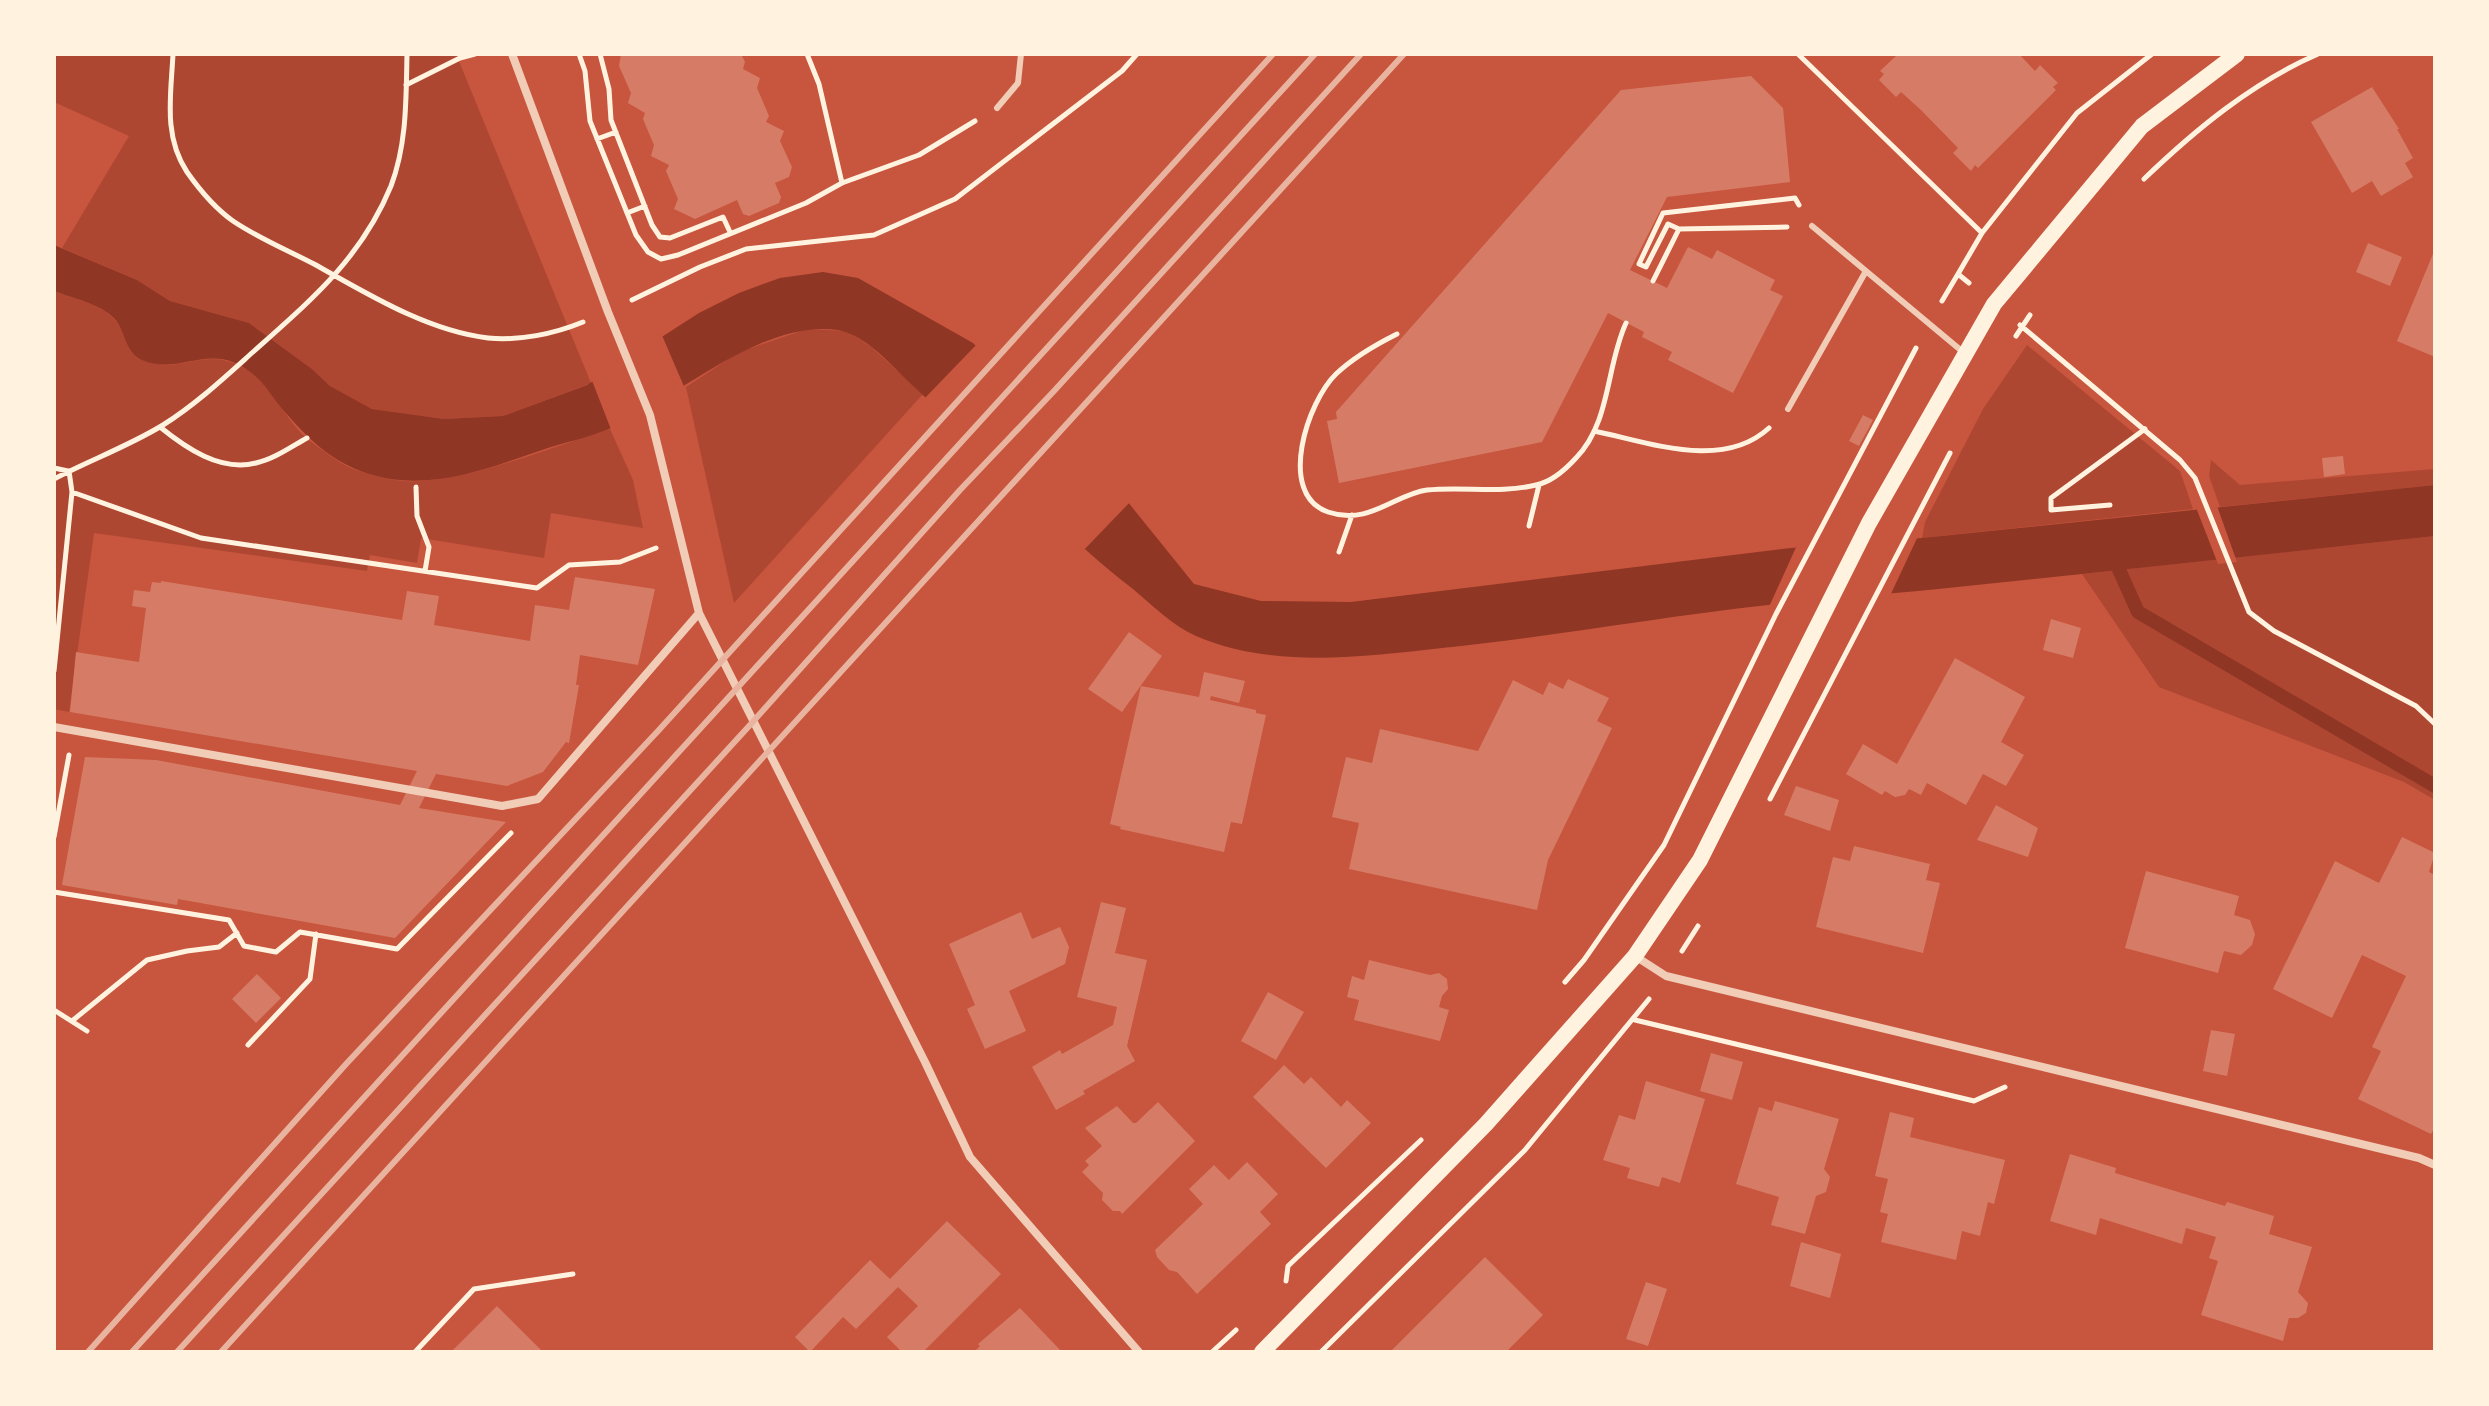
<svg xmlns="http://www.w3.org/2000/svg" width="2489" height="1406" viewBox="0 0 2489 1406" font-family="'Varela Round',sans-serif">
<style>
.green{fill:#ae4732}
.water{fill:#8f3625;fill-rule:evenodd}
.pier{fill:#c8553d}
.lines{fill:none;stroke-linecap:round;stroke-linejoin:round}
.stream{stroke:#8f3625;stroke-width:14}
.building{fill:#d67c66}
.path{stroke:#fff3e0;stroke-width:5}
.service{stroke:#f1ccb7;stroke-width:6}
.minor{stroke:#f1ccb7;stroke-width:8}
.secondary{stroke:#fff3e0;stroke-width:16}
.rail{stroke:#e9b49f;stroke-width:6}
</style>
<rect width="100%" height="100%" fill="#c8553d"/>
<path class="green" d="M54 54H456L591 383 503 416 444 419 372 409 330 386 312 369 249 323 170 301 137 280 62 248 129 136 54 102Z
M54 291C71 298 95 303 110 315 126 327 126 354 146 361 187 375 205 342 251 372 274 388 287 424 310 441 324 451 341 465 356 470 376 477 402 483 422 481 486 475 549 448 610 429L633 480 643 528 551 513 544 558 421 538 417 563 370 555 367 571 94 533 69 712 54 709Z
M807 329 847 331 870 346 923 394 734 603 686 387 739 352Z
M2027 345 2180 471 2193 509 1922 538 1925 522 1983 409Z
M2211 460 2240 485 2435 469V485L2220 507 2209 476Z
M2435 536V800L2404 782 2159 687 2082 574Z"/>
<path class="water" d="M54 245 137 280 170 301 249 323 312 369 330 386 372 409 444 419 503 416 587 385 699 313 739 293 780 278 823 272 858 278 973 343 1123 496 1194 584 1261 601 1351 602 1791 548 1922 538 2435 485V536C2269 554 2104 572 1938 589 1881 595 1825 598 1768 605 1659 617 1551 637 1442 648 1361 657 1273 669 1196 636 1173 626 1152 605 1133 589 1053 527 986 452 911 384 891 365 866 335 838 330 762 319 680 396 613 427 594 436 571 441 551 447 497 465 442 489 385 478 338 469 309 441 279 405 272 396 264 383 254 375 212 338 181 377 142 360 124 351 126 331 114 318 100 304 72 298 54 291ZM964 375 1106 515 1105 523 954 376Z"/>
<path class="pier" d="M661 333 686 391 612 432 591 378Z
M978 343 1132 500 1081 553 923 400Z
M2216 503 2237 562 2218 564 2195 505Z
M1919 534 1889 598 1768 609 1798 543Z"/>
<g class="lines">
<path class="stream" d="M2112 554 2138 612 2435 786"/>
</g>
<path class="building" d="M621 54H741L745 62 743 69 760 78 757 88 769 116 766 122 784 131 780 141 792 167 789 177 775 183 781 197 779 203 749 216 743 214 737 200 695 219 674 209 678 199 666 171 669 165 651 156 654 145 643 119 645 113 628 103 631 93 619 66Z
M1898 54H2019L2035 71 2040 65 2058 83 2053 87 2056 90 1978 168 1975 165 1971 171 1953 153 1958 148 1921 110 1901 92 1896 97 1879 80 1884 74 1880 71Z
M1751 76 1783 108 1790 182 1667 197 1630 270 1667 288 1688 247 1712 259 1717 250 1775 280 1770 290 1783 296 1733 393 1668 360 1672 352 1642 337 1644 332 1608 313 1542 442 1339 483 1327 421 1337 419 1336 412 1621 90Z
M2372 87 2399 129H2397L2413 158 2405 163 2413 177 2381 196 2372 181 2352 193 2311 122Z
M2368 243 2402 257 2390 286 2356 272Z
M2435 249V357L2397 341Z
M1863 415 1873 420 1859 446 1849 441Z
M2343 456 2345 474 2324 477 2322 458Z
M575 577 655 589 638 665 580 655 576 685H579L569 743 566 742 543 772 507 786 436 774 419 808 506 822 395 938 178 899 177 905 62 885 85 757 156 760 400 805 417 771 70 712 76 652 139 662 146 608 132 606 134 590 150 592 152 582 161 583V581L402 620 407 591 439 596 434 625 530 641 535 605 569 610Z
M2051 619 2081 628 2073 658 2043 650Z
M1129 632 1162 656 1122 712 1088 689Z
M1955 658 2025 697 2001 742 2024 755 2006 786 1983 774 1966 805 1927 783 1921 795 1909 789 1905 795 1895 797 1885 791 1882 795 1846 774 1863 744 1897 764Z
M1204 672 1245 681 1239 703 1211 696 1210 700 1256 710V713L1266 715 1242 824 1231 822 1224 852 1120 829 1121 827 1110 824 1141 686 1199 697Z
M1568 679 1609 698 1597 721 1612 728 1548 860 1537 910 1349 869 1359 823 1332 817 1346 757 1372 763 1380 729 1478 751 1513 680 1543 695 1549 682 1563 689Z
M1796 786 1839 800 1830 831 1784 815Z
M1996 805 2038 828 2028 857 1977 840Z
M2402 837 2435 853 2429 872 2435 875V1127L2431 1134 2358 1099 2381 1051 2372 1047 2406 976 2362 955 2332 1018 2273 989 2335 861 2379 883Z
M1854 846 1930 864 1926 880 1940 883 1923 953 1816 927 1833 857 1850 861Z
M2146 871 2239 896 2234 915 2250 920 2255 934 2252 945 2241 955 2224 951 2218 973 2125 948Z
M1101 902 1126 908 1115 953 1147 960 1127 1046 1135 1061 1083 1091 1085 1094 1056 1110 1032 1067 1060 1050 1062 1054 1113 1025 1117 1007 1077 997Z
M1021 912 1032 939 1060 927 1069 947 1065 964 1009 991 1026 1031 985 1049 967 1009 975 1005 949 944Z
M1369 960 1430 975 1439 973 1447 979 1448 989 1442 996 1439 1007 1449 1010 1440 1041 1354 1020 1359 1000 1347 997 1352 976 1364 980Z
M257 974 281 998 256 1023 232 999Z
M1268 992 1304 1012 1276 1060 1241 1041Z
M2211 1030 2235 1034 2227 1076 2203 1071Z
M1711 1053 1743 1062 1732 1100 1700 1091Z
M1284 1065 1304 1084 1311 1077 1341 1107 1347 1100 1371 1123 1326 1168 1253 1097Z
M1646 1081 1705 1099 1680 1183 1662 1177 1659 1187 1627 1178 1630 1168 1603 1160 1619 1115 1635 1120Z
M1775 1101 1839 1119 1824 1169 1830 1177 1826 1192 1816 1196 1805 1234 1771 1225 1779 1197 1736 1184 1759 1107 1772 1111Z
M1158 1102 1195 1141 1122 1214 1120 1211H1113L1102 1200 1103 1193 1082 1172 1089 1165 1085 1161 1102 1146 1085 1128 1117 1106 1133 1123H1136Z
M1890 1112 1914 1118 1910 1137 2005 1160 1994 1204 1988 1202 1980 1236 1962 1231 1956 1260 1881 1242 1888 1214 1880 1212 1888 1179 1875 1176Z
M2070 1154 2116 1168 2115 1173 2225 1206 2227 1202 2274 1216 2269 1234 2312 1247 2298 1292 2308 1303 2306 1313 2298 1318H2289L2283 1341 2201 1315 2218 1261 2209 1258 2216 1237 2186 1228 2182 1244 2100 1218 2096 1235 2050 1221Z
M1247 1162 1278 1194 1260 1212 1271 1224 1197 1294 1177 1272 1169 1270 1157 1257 1155 1250 1203 1204 1189 1189 1214 1165 1229 1180Z
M947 1221 1001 1274 923 1352H902L887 1337 918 1306 898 1287 856 1329 843 1317 810 1352 795 1337 870 1260 890 1279Z
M1801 1242 1841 1254 1830 1298 1790 1286Z
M1485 1257 1543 1315 1506 1352H1390Z
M1646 1282 1667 1289 1648 1346 1626 1339Z
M497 1306 543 1352H451Z
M1020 1308 1062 1352H974L980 1346 978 1344Z"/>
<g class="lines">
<path class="path" d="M173 54C171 95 163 136 187 172 199 189 216 209 233 221 258 238 287 250 314 264 366 293 427 331 488 338 519 341 554 334 583 322
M579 54 585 71 590 121 636 235 648 252 661 259 678 255 806 203 842 183 919 155 975 121
M600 54 609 89 611 120 652 225 660 237 670 238 723 217 730 232
M807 54 819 84 842 183
M1798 54 1982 233 1958 274 1969 283
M406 85 460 58 475 54
M597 139 616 132
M2144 179C2195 130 2253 82 2318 54
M627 213 645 206
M1679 229 1668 224 1646 267 1639 264 1663 213 1795 198 1799 205
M1982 233 2077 113 2152 54
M1653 281 1679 229 1787 227
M632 300 700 267 746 249 874 235 955 199 1122 71 1137 54
M1942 301 1958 274
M2020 325 2180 460 2195 478 2249 612 2274 631 2416 706 2435 724
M1397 334C1375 345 1354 357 1336 374 1308 401 1276 494 1328 512 1369 526 1395 494 1427 490 1463 486 1500 494 1536 485 1551 482 1566 469 1576 458 1611 422 1606 366 1626 323
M2016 336 2030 315
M160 427C186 448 220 472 256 463 274 459 291 447 307 438
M1594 431C1649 442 1722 471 1769 428
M54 468 68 471
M54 479C90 460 129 446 163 425 195 405 224 378 253 352 310 301 361 259 391 186 407 144 406 99 407 54
M416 487 417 516 429 547 425 571
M72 492 201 538 537 588 569 565 620 562 656 548
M2110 505 2051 510V498L2145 429
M1529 526 1539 485
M1339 552 1352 515
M54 671 72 492 69 471
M1770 799 1950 453
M54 837 69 755
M54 892 229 920 244 946 276 952 300 932 397 949 511 833
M1682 951 1698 926
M1565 982 1584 960 1664 845 1776 614 1916 348
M54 1010 87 1031
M1635 1020 1974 1101 2005 1087
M72 1021 147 960 187 951 219 947 237 933
M248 1045 310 979 316 934
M1286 1281 1288 1266 1421 1140
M415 1352 474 1289 573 1274
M1212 1352 1236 1330
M1321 1352 1525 1150 1649 999"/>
<path class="service" d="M997 108 1018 83 1021 54
M1812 226 1963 352
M1788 409 1866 271"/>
<path class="minor" d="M512 54 608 312 650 415 699 613 925 1062 970 1157 1139 1352
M54 727 502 806 538 799 699 613
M1635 956 1666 976 2419 1158 2435 1165"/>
<path class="secondary" d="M1262 1352 1486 1124 1635 956 1700 860 1869 523 1994 304 2142 126 2237 54"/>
<path class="rail" d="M88 1352 347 1063 658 731 1273 54
M132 1352 1315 54
M177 1352 750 725 960 490 1054 391 1361 54
M221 1352C614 918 1009 486 1404 54"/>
</g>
<rect width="2489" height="1406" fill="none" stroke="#fff3e0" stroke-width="112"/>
</svg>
